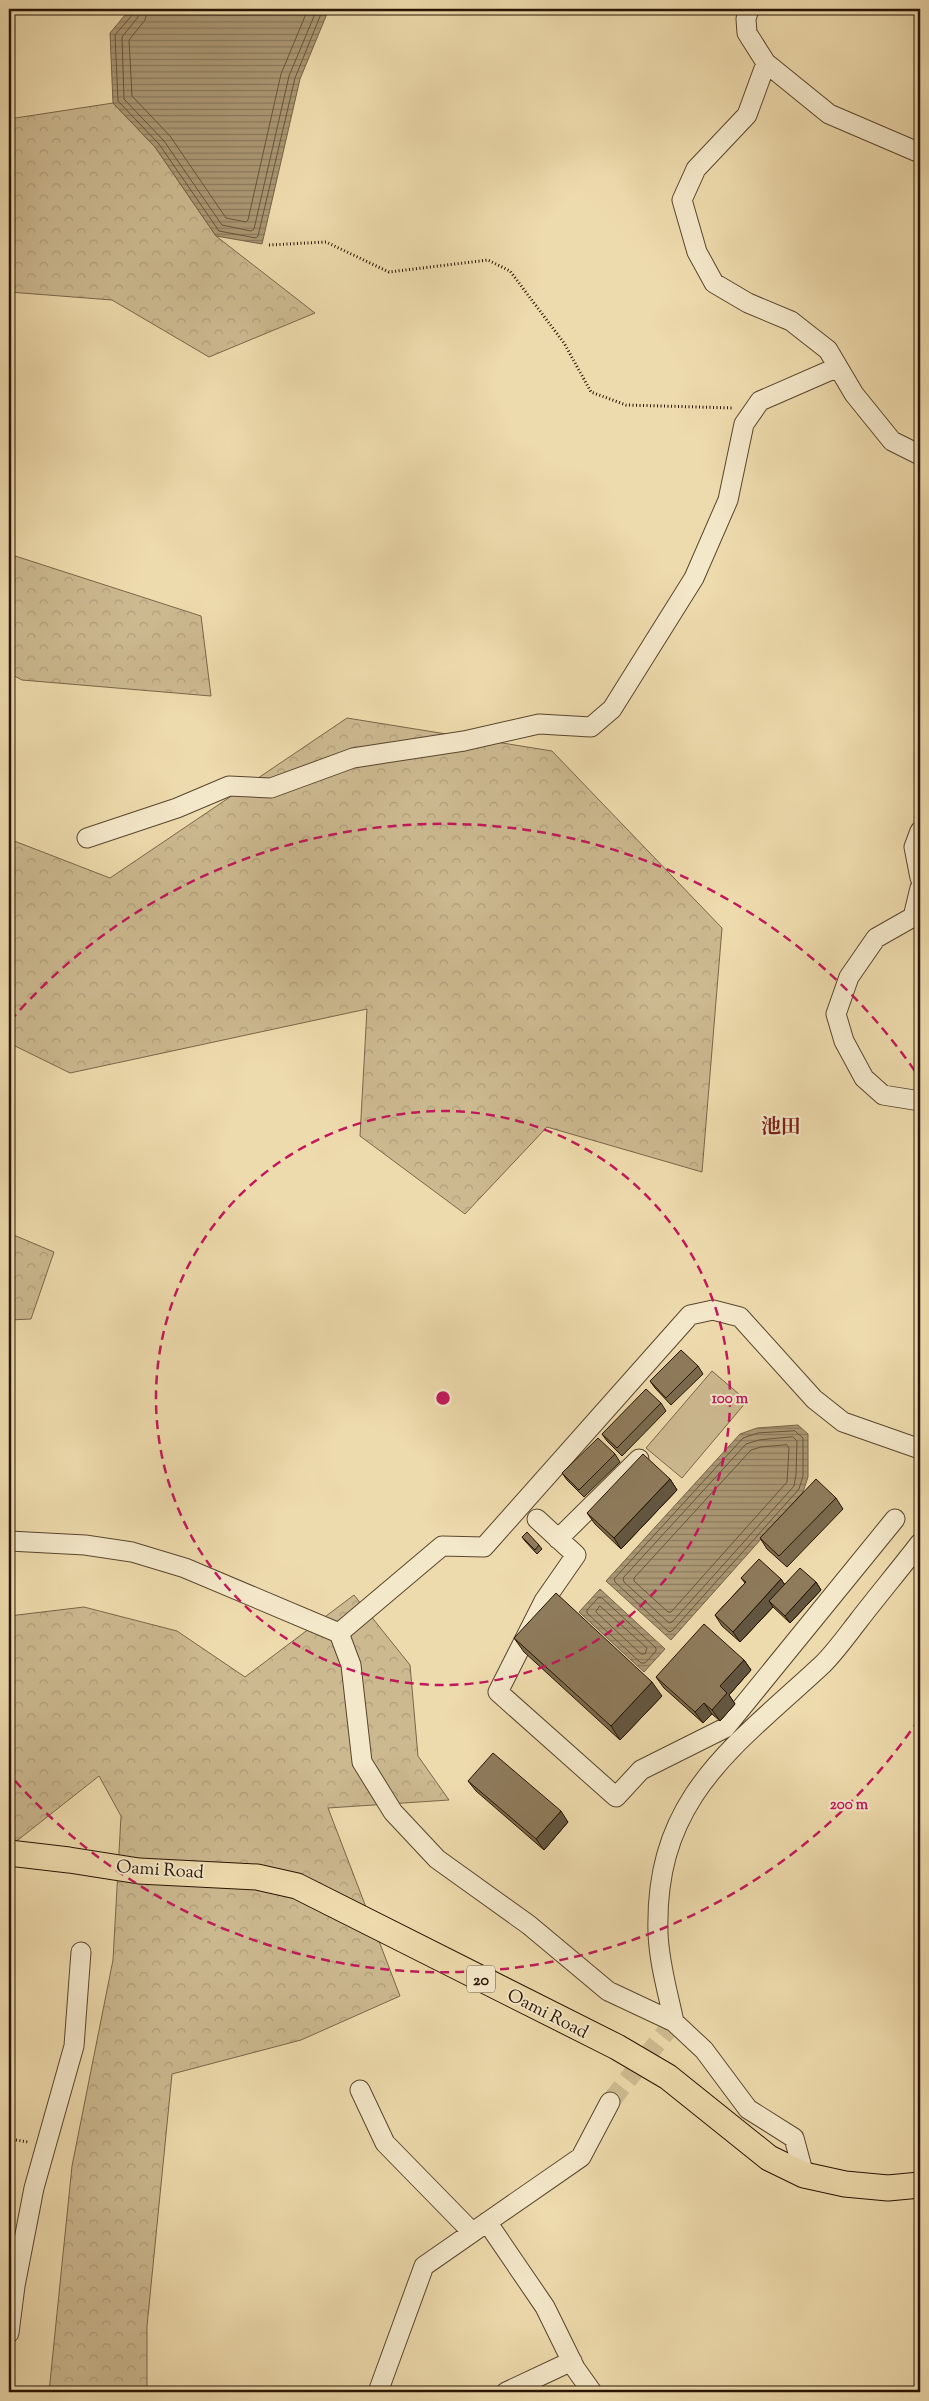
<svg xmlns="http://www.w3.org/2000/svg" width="929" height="2401" viewBox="0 0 929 2401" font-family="'Sorts Mill Goudy','Noto Serif JP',serif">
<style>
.forest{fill:url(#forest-crowns);stroke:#7a6649}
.park{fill:#ccb990;stroke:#7a6649}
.water{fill:url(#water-rules);stroke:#766346}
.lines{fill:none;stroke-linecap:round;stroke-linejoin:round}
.shore{stroke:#68563a;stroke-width:1}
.minor-tunnel{stroke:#d0bd93;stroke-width:19;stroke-dasharray:19 9;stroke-linecap:butt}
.minor-casing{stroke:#59462d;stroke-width:21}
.major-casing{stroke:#271402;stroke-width:27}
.path{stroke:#271402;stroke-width:3;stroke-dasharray:1 2.5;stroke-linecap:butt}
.minor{stroke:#f4e8ca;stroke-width:19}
.major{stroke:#eedbad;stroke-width:25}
.wall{fill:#7a6a4e;stroke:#271402}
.shaded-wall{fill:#635640;stroke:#271402}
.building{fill:#8e7b5b;stroke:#271402}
.ring{fill:none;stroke:#c2185b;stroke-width:2.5;stroke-dasharray:9 6}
.labels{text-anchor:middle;stroke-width:4;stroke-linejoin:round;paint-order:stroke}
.shield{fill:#f4e8ca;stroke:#64543e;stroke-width:1}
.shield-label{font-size:16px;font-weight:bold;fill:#271402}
.street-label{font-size:18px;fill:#271402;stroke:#f4e8ca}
.quarter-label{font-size:20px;font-weight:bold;fill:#7a1f14;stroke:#f4e8ca}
.centre{fill:#c2185b;stroke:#f4e8ca;stroke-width:2.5}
.ring-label{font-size:15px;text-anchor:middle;font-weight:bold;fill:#c2185b;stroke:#f4e8ca;stroke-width:4;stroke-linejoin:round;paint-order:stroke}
</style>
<defs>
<pattern id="forest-crowns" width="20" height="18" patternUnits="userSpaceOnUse" patternTransform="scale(1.25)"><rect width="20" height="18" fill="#ccb990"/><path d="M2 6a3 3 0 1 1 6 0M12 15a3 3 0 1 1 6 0" fill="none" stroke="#af9e7b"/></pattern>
<pattern id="water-rules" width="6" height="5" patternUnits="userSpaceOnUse" patternTransform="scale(1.25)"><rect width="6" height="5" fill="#aa9773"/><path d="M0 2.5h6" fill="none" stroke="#8a7a5c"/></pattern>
</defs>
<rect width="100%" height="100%" fill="#eedbad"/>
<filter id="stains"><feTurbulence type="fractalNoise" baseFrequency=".004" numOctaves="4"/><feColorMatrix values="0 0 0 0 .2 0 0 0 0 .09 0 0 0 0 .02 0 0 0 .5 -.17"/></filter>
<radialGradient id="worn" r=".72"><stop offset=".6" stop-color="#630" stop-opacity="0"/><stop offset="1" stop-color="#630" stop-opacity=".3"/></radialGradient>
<path class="forest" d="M113 103 155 147 216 236 315 313 209 357 112 300 9 292V119Z
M9 554 201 616 211 696 22 680 9 673Z
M347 718 552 751 722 928 702 1172 547 1127 465 1214 360 1136 367 1009 70 1073 9 1043V839L110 878Z
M9 1233 54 1252 31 1319 9 1320Z
M354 1595 410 1665 418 1756 449 1800 328 1808 400 1996 301 2040 172 2074 147 2326V2392H49L72 2166 113 1960 121 1816 99 1776 9 1847V1616L84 1607 177 1631 245 1677Z"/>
<path class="park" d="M712 1371 747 1401 682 1478 646 1448Z"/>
<path class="water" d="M130 9H329L300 79 262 244 216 236 155 147 113 103 110 33Z
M798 1425 808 1434V1477L803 1492 671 1640 606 1581 740 1434 757 1428Z
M600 1589 665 1649 644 1672 579 1612Z"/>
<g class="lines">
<path class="shore" d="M134 9 133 14 115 35 118 101 159 144 219 231 256 238 258 236 295 78 323 9
M140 9 138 17 122 37 124 99 164 141 222 225 251 231 254 229 289 76 317 9
M148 9 145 20 129 40 132 96 170 136 226 218 246 222 248 220 281 74 308 9
M795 1431 803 1438V1476L799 1489 672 1631 669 1632 615 1582 614 1579 743 1438 758 1433Z
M793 1437 797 1441 796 1475 794 1486 672 1622 669 1623 624 1582 623 1578 746 1444 759 1440Z
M787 1445 789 1448 787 1482 671 1612H668L634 1581V1578L751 1450 761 1447Z
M602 1598 656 1648V1651L645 1663H641L587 1613V1610L598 1598Z
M600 1606 647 1648 645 1654H641L596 1612Z"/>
<path class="minor-tunnel" d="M610 2102 674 2022"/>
<g class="minor-casing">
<path id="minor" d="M749 9 746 19 747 33 766 63 829 114 920 153
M766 63 747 115 696 169 682 200 697 252 714 283 748 303 791 321 828 350 854 394 892 441 920 455
M920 831 914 847 920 878
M87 838 177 808 229 786 271 788 353 758 464 741 539 724 591 727 612 709 694 578 728 500 744 424 760 401 838 367
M920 888 913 917 876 938 849 977 836 1014 844 1041 864 1078 883 1095 920 1101
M537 1519 576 1555 544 1601 498 1692 616 1797 641 1770 725 1728 895 1519
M558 1539 639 1459
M9 1541 85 1545 132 1552 185 1568 339 1633 351 1665 362 1762 393 1812 437 1859 529 1925 608 1991 674 2022 704 2050 748 2109 794 2138 804 2175
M339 1633 442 1546 484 1547 690 1315 713 1310 740 1317 814 1399 843 1422 920 1449
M674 2022C668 1993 659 1963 658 1933 654 1797 734 1747 823 1664 836 1651 848 1634 859 1620 879 1594 900 1569 920 1543
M360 2090 385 2143 472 2232
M487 2222 545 2307 575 2368 592 2392
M9 2333 15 2286 34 2188 74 2046 81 1952
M378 2392 424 2266 581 2157 610 2102
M506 2392 572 2361"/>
</g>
<g class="major-casing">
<path id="major" d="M9 1853 69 1860 139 1871 257 1877 297 1886 617 2047 668 2077 769 2158 804 2175 845 2184 888 2188 920 2185"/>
</g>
<path class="path" d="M269 245 326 242 389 272 488 260 510 271 564 343 591 392 626 405 734 408
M9 2139 28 2142"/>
<use href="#minor" class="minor"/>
<use href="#major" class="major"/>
</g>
<path class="wall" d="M698 1366 703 1374 671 1405 655 1388 650 1381Z
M661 1403 666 1411 622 1456 607 1441 602 1434Z
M615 1454 620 1462 584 1497 567 1480 562 1473Z
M670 1479 677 1490 621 1549 595 1524 587 1513Z
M836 1498 843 1509 787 1567 767 1549 760 1538Z
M522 1537 539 1545 542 1549 537 1554 525 1541Z
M741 1578 781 1579 784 1584 816 1582 821 1590 790 1623 773 1607 740 1642 722 1626 715 1615 745 1583Z
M514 1638 662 1696 620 1740 524 1652Z
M744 1660 751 1670 729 1695 735 1704 720 1721 712 1714 703 1723 664 1688 656 1677Z
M468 1781 568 1822 544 1850 476 1791Z"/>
<path class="shaded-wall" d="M670 1479 677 1490 621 1549 614 1538Z
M781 1579 788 1590 769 1601 773 1607 740 1642 733 1632Z
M816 1582 821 1590 790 1623 785 1616Z
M744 1660 751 1670 729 1695 735 1704 720 1721 712 1710 720 1686Z
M652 1682 662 1696 620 1740 611 1726Z
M704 1703 712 1714 703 1723 695 1712Z
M561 1811 568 1822 544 1850 536 1839Z"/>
<path class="building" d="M681 1350 698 1366 666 1398 650 1381Z
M646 1389 661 1403 617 1448 602 1434Z
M598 1438 615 1454 579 1490 562 1473Z
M643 1454 670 1479 614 1538 587 1513Z
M816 1479 836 1498 779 1556 760 1538Z
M527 1532 539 1545 535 1550 522 1537Z
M759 1559 781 1579 733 1632 715 1615 746 1582 741 1578Z
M800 1568 816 1582 785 1616 769 1601Z
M556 1593 652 1682 611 1726 514 1638Z
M704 1624 744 1660 720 1686 727 1693 712 1710 704 1703 695 1712 656 1677Z
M493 1753 561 1811 536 1839 468 1781Z"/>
<g class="ring">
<circle cx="443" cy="1398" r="287"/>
<path d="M919 1719A574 574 0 0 1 10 1775M10 1021A574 574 0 0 1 919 1077"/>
</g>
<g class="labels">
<rect class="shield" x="467" y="1965.5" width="28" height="27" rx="4"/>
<g class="shield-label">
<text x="481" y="1985">20</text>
</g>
<g class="street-label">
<text transform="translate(160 1869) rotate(4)" y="6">Oami Road</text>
<text transform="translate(548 2013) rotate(27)" y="6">Oami Road</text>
</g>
<g class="quarter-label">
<text x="781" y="1133">池田</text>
</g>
</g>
<circle cx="443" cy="1398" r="8" class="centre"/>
<g class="ring-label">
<text x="730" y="1403">100 m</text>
<text x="849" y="1809">200 m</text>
</g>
<rect width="929" height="2401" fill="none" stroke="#eedbad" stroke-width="30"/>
<rect x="10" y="10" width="909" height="2381" fill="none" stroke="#271402" stroke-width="2.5"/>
<rect x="15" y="15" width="899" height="2371" fill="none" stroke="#271402"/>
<rect width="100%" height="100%" filter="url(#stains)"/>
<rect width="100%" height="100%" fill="url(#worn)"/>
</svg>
